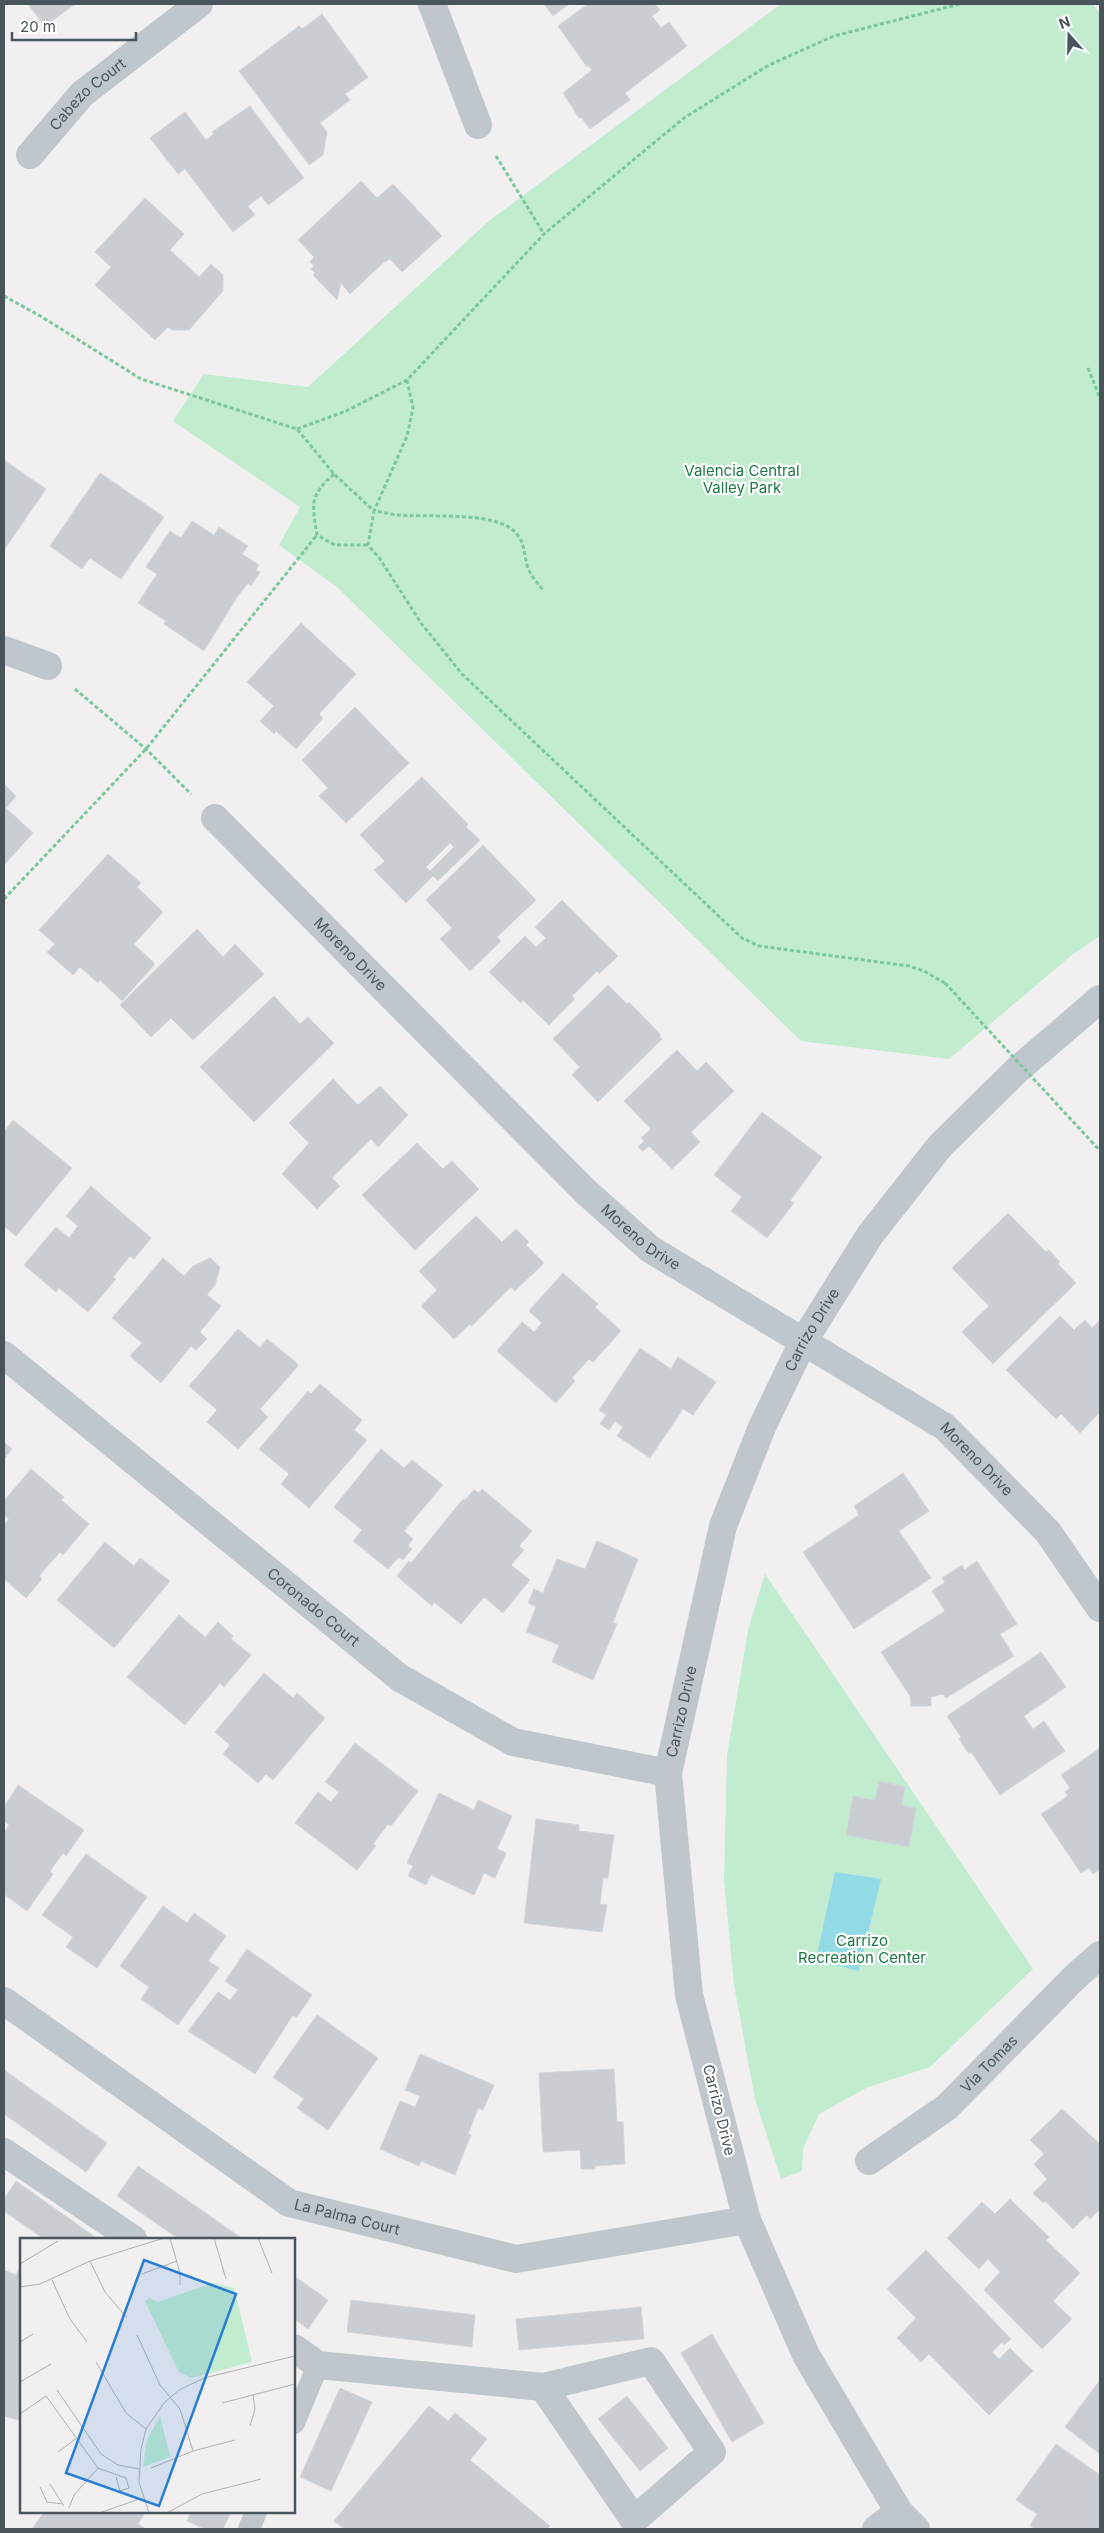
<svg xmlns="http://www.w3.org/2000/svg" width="1104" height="2533" viewBox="0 0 1104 2533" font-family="Inter,sans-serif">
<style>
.green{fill:#c1eccf}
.water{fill:#91dae6}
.building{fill:#cacdd2;stroke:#d4d6da;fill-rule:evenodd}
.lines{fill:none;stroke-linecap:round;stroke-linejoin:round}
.path{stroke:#7bc89d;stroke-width:3;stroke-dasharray:4 2.5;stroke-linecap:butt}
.lane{stroke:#bfc7cd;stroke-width:22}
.street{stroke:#bfc7cd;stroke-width:28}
.path-bridge{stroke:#7bc89d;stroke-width:3;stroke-dasharray:4 2.5;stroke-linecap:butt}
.labels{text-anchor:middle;stroke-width:4.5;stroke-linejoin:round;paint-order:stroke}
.street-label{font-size:15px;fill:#49545b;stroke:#fff}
.park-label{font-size:15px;fill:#1e7845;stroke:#fff}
.inset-road{fill:none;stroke:#aeb1b4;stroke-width:1}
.view{fill:#267dd5;fill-opacity:0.15;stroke:#267dd5;stroke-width:2.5}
.inset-edge{fill:none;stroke:#49545b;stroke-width:2.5}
</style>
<rect width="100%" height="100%" fill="#f2eff0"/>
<path class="green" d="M781 4H1093L1100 14V936L1073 954 949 1059 801 1041 337 587 279 545 300 507 173 421 204 374 308 387 490 220Z
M765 1574 1033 1969 930 2067 868 2087 819 2114 803 2149 802 2171 781 2179 755 2099 734 1985 724 1880 727 1755 748 1630Z"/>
<path class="water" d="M835 1872 881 1879 859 1971 816 1960Z"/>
<path class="building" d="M28 4H75L45 26Z
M544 4H569L553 16Z
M588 4H655L660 10 652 16 661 28 669 22 687 46 625 93 630 100 590 129 581 117 579 118 563 93 592 70 588 65 587 67 558 26Z
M322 14 368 77 345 94 350 100 320 123 327 132 323 155 309 165 239 71 299 26 302 29Z
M250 106 304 178 268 205 261 196 248 206 255 215 233 232 185 169 178 174 150 138 185 112 206 140 214 134 212 132Z
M361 181 377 198 393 184 442 236 402 272 390 259 384 262 350 294 341 283 337 300 313 275 315 273 311 269 314 266 310 262 314 257 298 240Z
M145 198 184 234 170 250 199 277 211 264 223 275V291L189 330H172L168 327 155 340 95 285 111 267 95 252Z
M4 460 46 489 4 550Z
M100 473 164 517 121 579 90 558 82 569 50 546Z
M192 521 214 535 219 527 248 546 242 554 259 565 256 570 260 572 251 586 248 583 237 597 204 651 164 624 166 621 138 603 157 574 146 567 170 531 181 538Z
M301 623 356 674 319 714 323 718 296 749 276 731 274 734 260 721 274 706 247 682Z
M355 707 409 763 346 823 319 796 328 788 302 760Z
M422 777 468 824 466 827 480 840 438 881 433 876 406 903 374 870 385 861 360 835ZM450 843 454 847 430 871 426 867Z
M4 784 16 796 6 808 33 833 4 865Z
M483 845 536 900 497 937 501 941 470 971 440 939 452 928 426 900Z
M108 854 141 883 137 887 163 912 134 944 155 964 122 1001 100 980 98 983 80 967 73 975 47 952 55 944 39 930Z
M562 900 618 956 599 974 597 971 572 996 575 999 549 1025 523 1000 521 1003 489 972 525 936 536 947 546 938 535 927Z
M197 929 223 957 235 944 264 974 193 1040 171 1018 151 1037 120 1005Z
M608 985 627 1004 629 1002 661 1035 659 1037 662 1039 598 1102 572 1075 580 1067 553 1039Z
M274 996 300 1024 308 1017 334 1043 254 1122 200 1067Z
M677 1050 697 1071 706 1062 734 1091 691 1132 700 1142 672 1169 649 1146 643 1151 638 1147 644 1141 641 1138 651 1129 624 1101Z
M333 1079 358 1105 380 1086 408 1115 378 1147 371 1139 332 1178 340 1186 317 1209 282 1174 309 1143 289 1123Z
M762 1112 822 1157 790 1201 794 1203 767 1238 731 1211 742 1197 714 1175Z
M13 1120 72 1168 16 1236 4 1226V1132Z
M417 1143 443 1169 452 1161 479 1189 415 1250 362 1195Z
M91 1186 151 1238 134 1259 130 1256 113 1277 116 1279 88 1312 59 1288 56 1292 24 1265 56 1227 69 1238 78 1226 66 1216Z
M1008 1213 1046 1252 1049 1250 1060 1262 1058 1264 1076 1283 993 1364 962 1332 989 1306 952 1268Z
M476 1216 502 1242 516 1229 529 1242 526 1245 544 1263 515 1291 511 1287 472 1326 470 1324 454 1339 421 1306 437 1290 419 1271Z
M163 1258 184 1276 193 1266 210 1258 220 1267 215 1285 207 1295 221 1306 200 1332 207 1339 196 1350 191 1346 161 1383 130 1356 142 1343 112 1318Z
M563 1273 598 1304 595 1307 621 1331 593 1362 589 1359 572 1378 575 1381 556 1403 497 1351 522 1322 534 1332 542 1323 529 1311Z
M1060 1316 1074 1330 1085 1320 1092 1328 1100 1320V1412L1080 1433 1061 1414 1056 1419 1006 1370Z
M238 1329 260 1348 267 1339 296 1362 298 1366 260 1409 268 1417 238 1449 207 1422 217 1410 189 1386Z
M640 1348 671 1369 678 1357 716 1382 693 1415 683 1409 650 1458 617 1436 623 1427 615 1421 609 1430 600 1424 606 1415 599 1410Z
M320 1384 362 1420 354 1430 367 1440 309 1508 281 1484 289 1474 259 1449 308 1391 311 1394Z
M4 1442 12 1449 4 1459Z
M381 1449 404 1468 412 1460 443 1485 404 1531 413 1539 408 1546 412 1549 403 1560 399 1557 388 1569 353 1541 362 1530 334 1507Z
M31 1469 64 1497 61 1500 89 1524 63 1555 60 1552 39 1576 42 1579 26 1598 4 1579V1525L9 1519 4 1515V1501Z
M903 1473 929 1511 899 1531 931 1578 854 1629 803 1552 859 1515 854 1506Z
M482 1489 532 1531 519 1546 524 1550 511 1565 530 1580 503 1613 484 1597 461 1624 434 1602 432 1606 397 1576 409 1561 411 1563 463 1499 465 1500 474 1490 479 1493Z
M597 1541 638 1559 613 1622 617 1624 593 1680 552 1662 559 1645 526 1632 536 1607 528 1603 534 1589 543 1593 557 1559 585 1569Z
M105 1542 134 1566 140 1558 170 1581 114 1648 57 1600Z
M977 1561 1017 1624 1000 1634 1014 1656 946 1698 943 1694 931 1697V1706H911L910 1696 881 1652 945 1611 932 1591 945 1582 942 1578 962 1565 964 1570Z
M179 1615 205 1637 218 1622 233 1636 231 1639 251 1655 224 1687 220 1683 185 1725 127 1677Z
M1041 1652 1066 1687 1024 1716 1033 1729 1044 1721 1065 1751 1000 1795 971 1752 969 1754 959 1739 961 1737 947 1716Z
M264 1673 293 1698 297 1693 325 1718 273 1780 266 1774 258 1783 223 1754 230 1745 215 1732Z
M355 1743 418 1791 391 1826 388 1824 373 1844 376 1846 357 1870 295 1823 318 1792 331 1802 339 1792 325 1782Z
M1100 1748V1870L1093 1874 1089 1868 1081 1873 1041 1814 1068 1796 1065 1792 1070 1788 1061 1775Z
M879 1781 905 1787 902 1805 916 1808 909 1847 846 1835 853 1796 875 1800Z
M18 1785 84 1830 66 1856 63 1853 50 1871 53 1874 27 1911 4 1894V1833L9 1825 4 1821V1807Z
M439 1793 474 1810 478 1800 512 1816 497 1849 506 1853 495 1878 484 1873 474 1895 431 1875 426 1885 408 1876 413 1866 407 1863Z
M536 1819 579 1825V1831L614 1835 608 1878H603L600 1904 607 1905 602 1932 524 1923Z
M86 1854 147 1897 97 1968 66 1947 73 1937 42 1915Z
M163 1906 187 1923 194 1913 226 1936 208 1961 219 1968 178 2025 141 1999 149 1987 120 1966Z
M247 1949 312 1995 296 2018 293 2015 255 2074 188 2031 218 1992 230 2000 238 1990 225 1981Z
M317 2015 378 2058 328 2130 297 2108 304 2099 273 2077Z
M420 2054 494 2085 483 2110 478 2108 468 2134 471 2135 455 2175 421 2161 419 2166 380 2149 400 2101 415 2107 420 2096 405 2090Z
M614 2069 617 2122H623L625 2164 595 2166V2169H581L580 2150 543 2152 539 2073Z
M4 2070 107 2143 86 2172 4 2114Z
M1062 2109 1100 2144V2209L1090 2219 1087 2215 1073 2229 1045 2201 1043 2203 1033 2193 1047 2179 1034 2164 1044 2154 1030 2140Z
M138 2166 243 2239H179L117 2196Z
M16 2181 98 2239H44L4 2211V2199Z
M1010 2199 1049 2237 1046 2240 1080 2273 1053 2301 1072 2319 1042 2349 984 2290 1000 2272 988 2259 979 2269 947 2238 982 2202 995 2214Z
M926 2250 1011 2339 1004 2345 1002 2342 992 2352 999 2359 1010 2348 1033 2371 989 2415 929 2354 921 2362 897 2338 916 2318 887 2289Z
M21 2263V2421L4 2416V2270L16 2275Z
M294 2276 328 2300 308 2329 294 2319Z
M351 2300 475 2315 472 2347 347 2332Z
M641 2307 644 2339 519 2350 516 2319Z
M712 2334 764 2423 732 2442 681 2353Z
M1100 2380V2454L1065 2427Z
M340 2388 372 2402 331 2491 300 2477Z
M627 2396 668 2448 640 2471 598 2419Z
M429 2406 448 2421 455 2413 487 2439 470 2460 550 2526 547 2529H344L334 2521Z
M1056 2444 1100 2475V2529H1035L1030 2525 1037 2514 1016 2500Z
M44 2512H142L145 2513 138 2524 146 2529H32Z
M191 2512H231L223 2529H205L187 2521Z"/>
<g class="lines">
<path class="path" d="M496 156 544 234
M4 296 42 317 141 379 297 429 334 474 374 511 368 545 380 559 421 623 462 674 742 938 759 946 909 966 924 971 945 983
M1088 368 1100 398
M407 380 413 408 407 436 374 511C382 512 389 514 397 515 426 518 496 510 516 533 525 543 524 554 527 565 530 575 537 583 544 591
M297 429 346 411 407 380 544 234 684 118 769 65 834 36 960 4
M334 474C309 496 312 504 317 535L335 545H368
M75 689 146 749 191 794
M4 899 146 749 317 535
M1091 1141 1100 1151"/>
<path class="lane" d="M294 2423 318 2365
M249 2529 256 2512"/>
<g class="street">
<path d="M432 4 478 125"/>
<path id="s1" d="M30 155 82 94 199 4"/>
<path d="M4 650 48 666"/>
<path id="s2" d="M215 818 585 1191 650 1249 945 1427 1048 1532 1100 1608"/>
<path id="s3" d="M4 1355 400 1678 513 1742 668 1773"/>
<path id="s4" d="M4 2001 289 2203 516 2259 747 2220"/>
<path d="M4 2152 133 2239"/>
<path id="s5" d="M869 2161 947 2107 1075 1977 1100 1955"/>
<path d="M294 2348 318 2365 543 2387 651 2361 712 2452 634 2520 543 2387"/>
<path d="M876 2529 899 2512"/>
<path id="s6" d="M916 2529 899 2512 806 2355 747 2220 689 1995 668 1773 723 1526 762 1427 803 1342 870 1235 940 1146 1017 1070 1100 999"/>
</g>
<path class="path-bridge" d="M945 983 1091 1141"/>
</g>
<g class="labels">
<g class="street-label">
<text dy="5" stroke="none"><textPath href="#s1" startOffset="84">Cabezo Court</textPath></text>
<text dy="5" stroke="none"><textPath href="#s2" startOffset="192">Moreno Drive</textPath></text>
<text dy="5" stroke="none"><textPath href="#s2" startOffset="598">Moreno Drive</textPath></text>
<text dy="5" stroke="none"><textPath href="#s6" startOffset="1278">Carrizo Drive</textPath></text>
<text dy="5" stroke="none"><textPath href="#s2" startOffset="1002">Moreno Drive</textPath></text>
<text dy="5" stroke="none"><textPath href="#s3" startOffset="399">Coronado Court</textPath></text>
<text dy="5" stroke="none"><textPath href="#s6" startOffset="872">Carrizo Drive</textPath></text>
<text dy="5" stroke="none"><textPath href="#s5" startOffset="155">Via Tomas</textPath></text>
<text transform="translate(719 2110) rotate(76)" y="5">Carrizo Drive</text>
<text dy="5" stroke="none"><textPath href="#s4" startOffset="409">La Palma Court</textPath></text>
</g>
<g class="park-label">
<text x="742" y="476">Valencia Central<tspan x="742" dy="17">Valley Park</tspan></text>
<text x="862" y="1946">Carrizo<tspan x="862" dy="17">Recreation Center</tspan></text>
</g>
</g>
<g transform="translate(20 2238)">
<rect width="275" height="275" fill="#f2eff0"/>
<path d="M193 45 214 50 232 124 171 140 159 134 125 63 129 60 138 64ZM140 178 150 219 123 229 127 202Z" fill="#c1eccf"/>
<path class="inset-road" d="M150 0 160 35V47M194 0 206 41M238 0 252 35M70 23 85 54 107 80M0 26 38 3M122 36 157 23M32 42 50 81 67 104M0 49 20 46 70 23 144 0M117 97 140 147 160 171 173 213M0 104 13 96M76 124 106 175 126 191M0 144 31 126M37 152 81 216 98 227 119 231M202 165 275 146M0 176 26 158 78 230 106 240 109 250 100 253 96 239M230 188 235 171 233 156M38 214 57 200M131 230 173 213 215 202M30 246 44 268M20 249 27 264 43 266M49 270 54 257 78 230M79 275 122 260M129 275 119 244 121 211 126 191 144 165 159 152 184 140 275 118M147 275 182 256 241 241"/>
<path class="view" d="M124 22 216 56 139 268 46 235Z"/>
<rect width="275" height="275" class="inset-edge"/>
</g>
<rect width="1104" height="2533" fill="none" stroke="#49545b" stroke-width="10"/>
<g transform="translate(1069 35) rotate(340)" stroke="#ffffff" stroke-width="4" paint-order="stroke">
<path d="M0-4L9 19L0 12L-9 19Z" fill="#49545b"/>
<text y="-8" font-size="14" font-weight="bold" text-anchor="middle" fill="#49545b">N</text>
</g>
<path d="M12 32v8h124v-8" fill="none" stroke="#49545b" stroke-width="2.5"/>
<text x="20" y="32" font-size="15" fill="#49545b" stroke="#ffffff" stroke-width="4" paint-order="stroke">20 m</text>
</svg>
